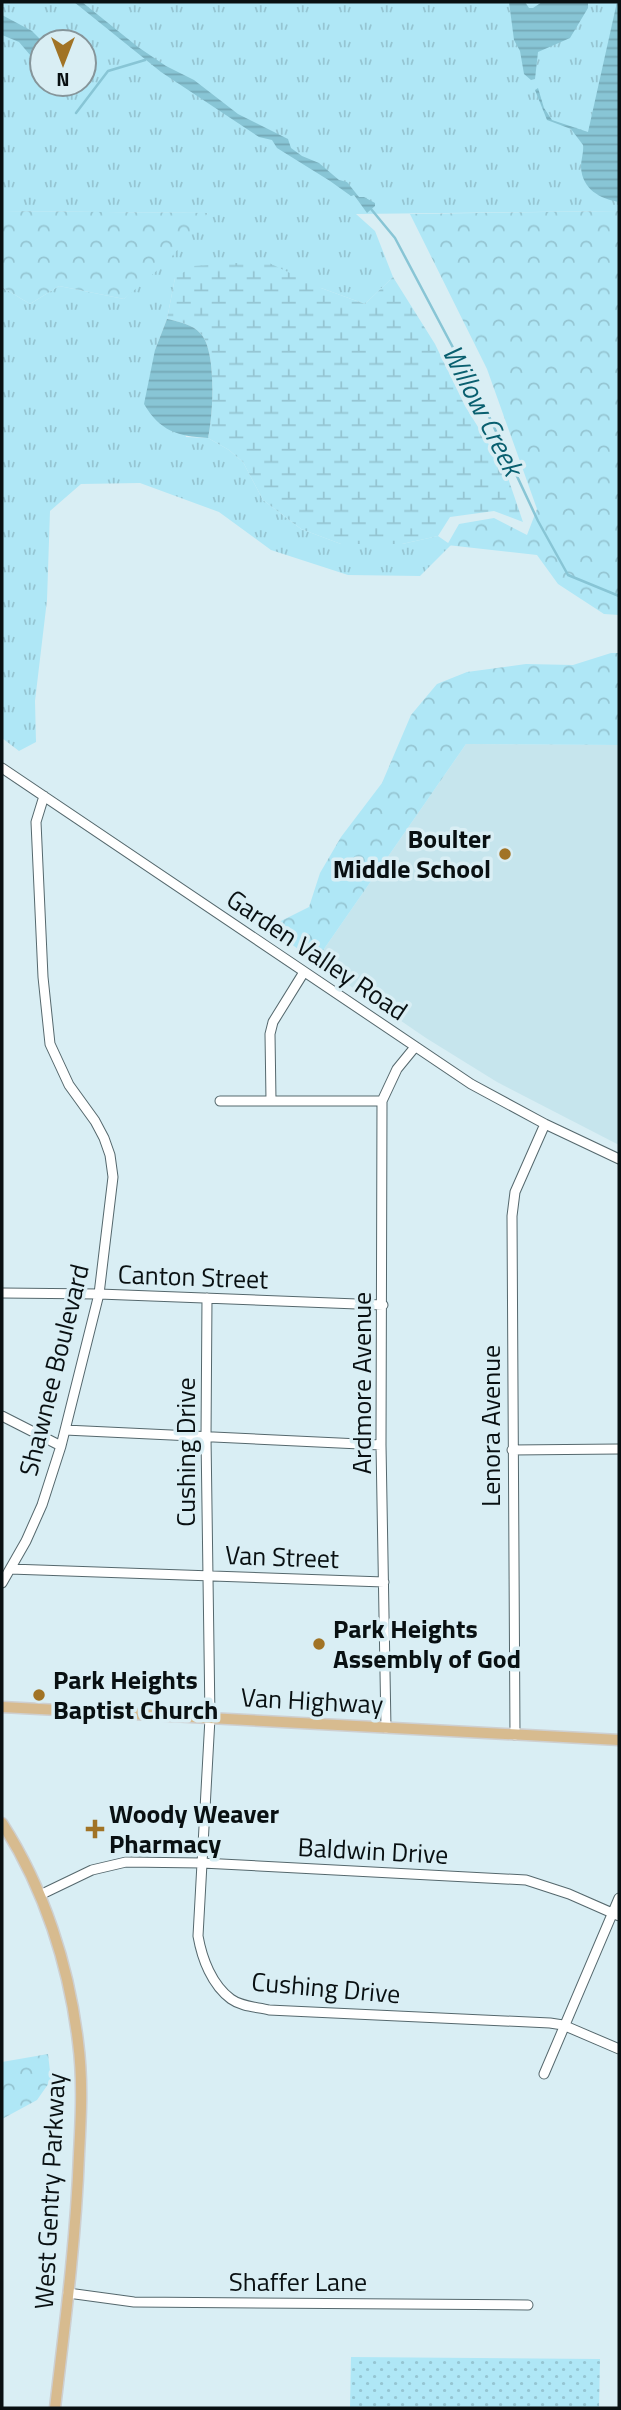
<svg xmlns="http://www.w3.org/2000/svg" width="621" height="2410" viewBox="0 0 621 2410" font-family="'Titillium Web',sans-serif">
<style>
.built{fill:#c6e5ed}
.grass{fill:url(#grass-tufts);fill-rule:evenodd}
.forest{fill:url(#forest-crowns)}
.wetland{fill:url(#wetland-marsh)}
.park{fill:url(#park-dots)}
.water{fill:url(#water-rules)}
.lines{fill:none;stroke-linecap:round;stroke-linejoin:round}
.stream{stroke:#88c5d5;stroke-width:2.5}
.minor-casing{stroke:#55686d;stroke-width:11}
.major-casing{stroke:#cecfd0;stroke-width:13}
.minor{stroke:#fff;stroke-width:9}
.major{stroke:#d7bb8f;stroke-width:10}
.poi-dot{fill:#a17325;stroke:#d9eef4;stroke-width:2.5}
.labels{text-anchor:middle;stroke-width:7;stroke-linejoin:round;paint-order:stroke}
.poi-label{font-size:26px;font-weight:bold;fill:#091012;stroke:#d9eef4;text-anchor:start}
.street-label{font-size:26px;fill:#091012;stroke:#d9eef4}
.water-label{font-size:28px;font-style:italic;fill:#095f6f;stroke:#d9eef4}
</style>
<defs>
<pattern id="grass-tufts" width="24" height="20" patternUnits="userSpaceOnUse" patternTransform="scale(1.75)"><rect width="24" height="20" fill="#afe7f6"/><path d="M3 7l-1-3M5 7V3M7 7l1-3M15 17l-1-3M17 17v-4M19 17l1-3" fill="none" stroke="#95c5d2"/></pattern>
<pattern id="forest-crowns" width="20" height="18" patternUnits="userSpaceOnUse" patternTransform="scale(1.75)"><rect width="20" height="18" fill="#afe7f6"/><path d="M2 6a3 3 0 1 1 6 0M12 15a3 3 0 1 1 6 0" fill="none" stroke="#95c5d2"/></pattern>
<pattern id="wetland-marsh" width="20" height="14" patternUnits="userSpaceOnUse" patternTransform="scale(1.75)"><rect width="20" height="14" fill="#afe7f6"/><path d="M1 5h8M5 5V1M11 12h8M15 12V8" fill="none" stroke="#95c5d2"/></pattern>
<pattern id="park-dots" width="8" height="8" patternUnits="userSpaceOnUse" patternTransform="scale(1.75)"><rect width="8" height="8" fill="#afe7f6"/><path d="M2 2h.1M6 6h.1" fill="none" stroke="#95c5d2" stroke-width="1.8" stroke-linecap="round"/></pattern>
<pattern id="water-rules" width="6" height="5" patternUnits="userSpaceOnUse" patternTransform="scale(1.75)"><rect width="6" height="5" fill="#88c5d5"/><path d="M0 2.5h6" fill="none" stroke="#74a8b6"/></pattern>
</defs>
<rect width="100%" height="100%" fill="#d9eef4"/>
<path class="built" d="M466 744 619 745V1145L497 1082 426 1038 315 962Z"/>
<path class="grass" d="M2 2H619V211L356 214 375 231 393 277 365 304 321 288 175 278 167 319 155 350 186 437 208 438 229 450 243 462 263 500 301 529 341 544H402L438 536 451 545 420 576 348 575 271 550 219 512 140 483 81 484 50 511 47 600 35 701 36 742 19 751 2 738V287L30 304 59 286 124 299 208 213 2 211ZM42 42H84V84H42Z"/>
<path class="forest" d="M2 211 208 213 168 261 124 299 59 286 30 304 2 287Z
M619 211V615L604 614 558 584 537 555 447 545 459 524 494 518 527 535 537 509 487 369 410 214Z
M611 653H619V745L466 744 315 962 269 927 309 907 320 873 341 837 382 783 411 715 437 684 467 672 526 664 573 665Z
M48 2054 51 2080 37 2100 2 2119V2062Z"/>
<path class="wetland" d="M265 261 321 288 365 304 393 277 435 344 465 406 506 472 523 522 494 511 450 517 438 536 402 544H341L301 529 263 500 243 462 229 450 208 438C213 416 217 352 201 334 192 324 180 322 167 319L175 278 193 266Z"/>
<path class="park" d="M351 2357 600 2359 599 2408H350Z"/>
<path class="water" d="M74 2H82L138 47 166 66 194 80 238 114 288 139 291 148 302 156 319 163 339 180 347 182 359 197H364L375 203V206L367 213 354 195 351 196 330 181 277 148 272 140 259 137 161 72Z
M509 2H525L529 8H533L542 2H588V8L570 38 538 52 535 79 531 80 524 74 520 51 514 40Z
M617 2H619V202C600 199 582 189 581 167 581 159 584 152 583 145L571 129 547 120 535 90 538 88 544 108 552 120 588 132Z
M2 15 32 31 43 42 42 69 19 42 2 35Z
M167 319C180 322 192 324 201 334 217 352 213 416 208 438 177 436 160 431 144 404L155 350Z"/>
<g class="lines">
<path class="stream" d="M76 113 108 71 145 60
M371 209 395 238 485 408 538 521 568 575 619 596"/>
<g class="minor-casing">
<path id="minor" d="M2 768 471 1084 545 1124 619 1159
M271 1100 270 1034 273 1022 304 972
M220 1101H382
M2 1293 99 1294 383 1305
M207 1298 206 1437 210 1718 198 1936C202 1959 212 1985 231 1999 242 2007 257 2007 269 2010L550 2023 563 2025 619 2049
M2 1416 61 1446
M65 1430 381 1445
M512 1450 619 1449
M10 1569 384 1582
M2 1583 26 1541 42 1505 61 1446 99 1294 113 1177 110 1155 104 1138 95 1121 69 1085 50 1044 43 977 36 822 44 796
M386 1728 381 1445 382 1101 397 1069 415 1047
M515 1735 512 1216 515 1192 545 1124
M40 1895 92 1870 126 1862 202 1863 526 1880 569 1894 619 1916
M544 2074 619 1898
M68 2293 134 2302 528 2305"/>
</g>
<g class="major-casing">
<path id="major" d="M2 1707 619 1740
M2 1823C44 1888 69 1966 78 2042 83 2079 81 2117 79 2154 76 2239 65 2324 55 2408"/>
</g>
<use href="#minor" class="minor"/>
<use href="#major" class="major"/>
</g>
<g class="poi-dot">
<circle cx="505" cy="854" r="7"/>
<circle cx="319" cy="1644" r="7"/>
<circle cx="39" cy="1695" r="7"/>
<path d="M91.5 1818.5h7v7h7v7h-7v7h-7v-7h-7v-7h7z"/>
</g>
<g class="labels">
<g class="poi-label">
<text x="491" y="848" text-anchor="end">Boulter<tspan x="491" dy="30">Middle School</tspan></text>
<text x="333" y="1638">Park Heights<tspan x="333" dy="30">Assembly of God</tspan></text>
<text x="53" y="1689">Park Heights<tspan x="53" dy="30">Baptist Church</tspan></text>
<text x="109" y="1823">Woody Weaver<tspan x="109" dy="30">Pharmacy</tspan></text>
</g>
<g class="street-label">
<text transform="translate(317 955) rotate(34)" y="9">Garden Valley Road</text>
<text transform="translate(193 1277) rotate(2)" y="9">Canton Street</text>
<text transform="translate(54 1370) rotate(-76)" y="9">Shawnee Boulevard</text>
<text transform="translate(362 1383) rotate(-90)" y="9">Ardmore Avenue</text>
<text transform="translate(491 1426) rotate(-90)" y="9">Lenora Avenue</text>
<text transform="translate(186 1452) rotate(-90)" y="9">Cushing Drive</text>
<text transform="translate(282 1557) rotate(2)" y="9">Van Street</text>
<text transform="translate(312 1701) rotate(3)" y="9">Van Highway</text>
<text transform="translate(373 1851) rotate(3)" y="9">Baldwin Drive</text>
<text transform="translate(326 1988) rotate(5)" y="9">Cushing Drive</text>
<text transform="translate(50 2191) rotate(-87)" y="9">West Gentry Parkway</text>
<text x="298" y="2291">Shaffer Lane</text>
</g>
<g class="water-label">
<text transform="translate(483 410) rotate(63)" y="10">Willow Creek</text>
</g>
</g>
<rect width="621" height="2410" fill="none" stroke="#091012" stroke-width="7"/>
<g transform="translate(63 63) rotate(180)"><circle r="33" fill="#d9eef4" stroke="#86959a" stroke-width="2"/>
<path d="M0-5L12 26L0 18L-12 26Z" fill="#a17325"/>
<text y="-10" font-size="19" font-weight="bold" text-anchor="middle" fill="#091012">N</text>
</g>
</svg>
